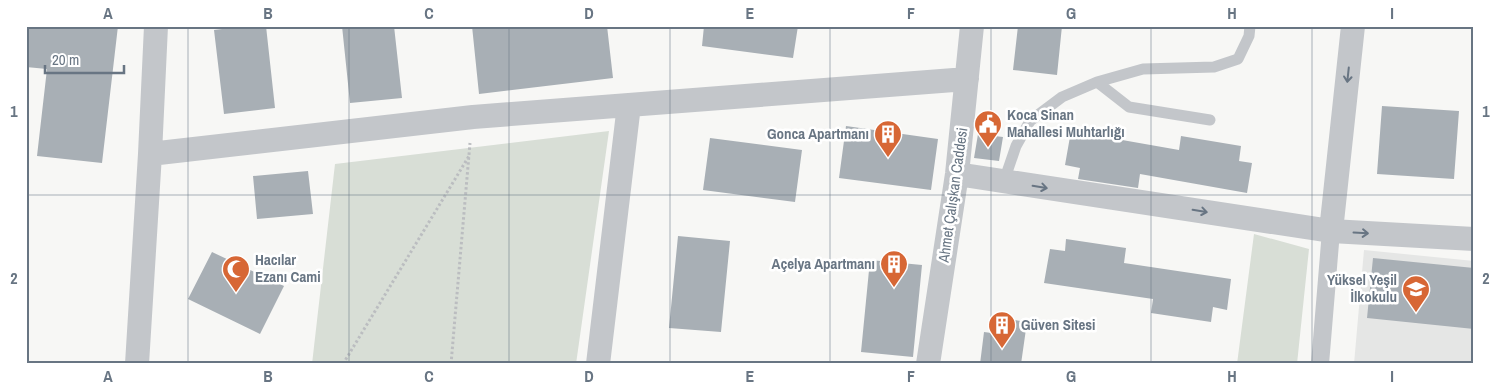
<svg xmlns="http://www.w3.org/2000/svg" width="1500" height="390" viewBox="0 0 1500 390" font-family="'Archivo Narrow',sans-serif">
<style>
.built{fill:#e5e6e5}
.green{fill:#d8ded6}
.building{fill:#a8afb5}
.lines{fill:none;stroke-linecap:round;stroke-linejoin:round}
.path{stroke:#bbbdc0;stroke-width:3;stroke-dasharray:2.5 2.5;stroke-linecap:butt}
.service{stroke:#c3c6ca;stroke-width:11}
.pedestrian{stroke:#c3c6ca;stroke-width:18}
.minor{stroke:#c3c6ca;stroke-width:24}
.oneway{stroke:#687583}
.grid{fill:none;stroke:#687583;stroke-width:1;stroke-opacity:0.55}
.labels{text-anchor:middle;stroke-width:5;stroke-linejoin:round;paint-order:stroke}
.poi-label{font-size:15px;font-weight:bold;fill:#687583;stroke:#fff;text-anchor:start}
.street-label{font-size:15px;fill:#687583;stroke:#fff}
.neatline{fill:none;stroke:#687583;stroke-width:2}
.grid-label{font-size:16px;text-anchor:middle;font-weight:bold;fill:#687583}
</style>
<rect width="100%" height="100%" fill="#f7f7f5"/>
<path class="built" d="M1364 250 1474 261V364H1354Z"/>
<path class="green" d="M609 131 576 364H312L335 164Z
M1254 234 1309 249 1297 364H1237Z"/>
<path class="building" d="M29 26H118L102 163 37 156 47 69 26 67V46Z
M246 26H266L275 108 224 114 214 30Z
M342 26H394L402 98 350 103Z
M472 26H607L613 78 479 94Z
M704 26H798L793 58 702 46Z
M1018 26H1062L1057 75 1013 70Z
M1382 106 1459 111 1454 179 1377 174Z
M846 126 938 139 931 190 839 178Z
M1071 131 1179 150 1181 136 1241 146 1239 161 1252 163 1247 193 1140 174 1138 188 1078 179 1080 168 1065 165Z
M978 134 1003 137 999 161 974 158Z
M710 138 802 150 795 202 703 190Z
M308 171 313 214 257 219 253 176Z
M678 236 730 241 721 332 669 328Z
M1066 239 1126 248 1124 263 1231 279 1227 310 1213 307 1211 322 1151 313 1153 299 1044 283 1050 249 1065 251Z
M212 252 284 286 260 334 188 299Z
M1373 258 1474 268V329L1367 318Z
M870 260 922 265 913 357 861 352Z
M1001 318 1027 322 1021 364H980L984 332 999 334Z"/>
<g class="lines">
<path class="path" d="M343 364 469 156
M451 364 470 143"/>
<path class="service" d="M1097 82 1129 107 1210 120
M1004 181 1016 146 1030 121 1062 97 1097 82 1143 69 1214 67 1238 59 1249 36 1250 26"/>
<path class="pedestrian" d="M1320 364 1331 231"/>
<path class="minor" d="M150 154 473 117 967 79
M957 174 1331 231 1474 239
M1331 231 1353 26
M137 364 150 154 156 26
M598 364 629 105
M928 364 957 174 972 26"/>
</g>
<defs><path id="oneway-shaft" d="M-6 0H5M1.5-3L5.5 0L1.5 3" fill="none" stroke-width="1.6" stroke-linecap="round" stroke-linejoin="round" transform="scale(1.25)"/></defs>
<g class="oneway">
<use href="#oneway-shaft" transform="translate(1348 75) rotate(96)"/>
<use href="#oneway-shaft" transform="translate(1040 187) rotate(9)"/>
<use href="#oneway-shaft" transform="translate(1200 211) rotate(9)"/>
<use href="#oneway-shaft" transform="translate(1361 233) rotate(3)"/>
</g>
<path class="grid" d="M188 26V364M349 26V364M509 26V364M670 26V364M830 26V364M991 26V364M1151 26V364M1312 26V364M26 195H1474"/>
<defs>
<g id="civic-pin" transform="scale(1.4375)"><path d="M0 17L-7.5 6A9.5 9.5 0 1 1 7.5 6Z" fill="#d76735" stroke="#fff"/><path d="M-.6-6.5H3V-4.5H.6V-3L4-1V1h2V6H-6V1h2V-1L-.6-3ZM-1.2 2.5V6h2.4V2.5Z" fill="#fff"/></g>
<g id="building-pin" transform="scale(1.4375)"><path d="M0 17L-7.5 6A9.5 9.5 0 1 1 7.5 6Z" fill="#d76735" stroke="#fff"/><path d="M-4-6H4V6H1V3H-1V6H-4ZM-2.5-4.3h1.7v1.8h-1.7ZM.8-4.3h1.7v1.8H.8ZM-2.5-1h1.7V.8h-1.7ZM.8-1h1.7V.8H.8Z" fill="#fff"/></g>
<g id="mosque-pin" transform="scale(1.4375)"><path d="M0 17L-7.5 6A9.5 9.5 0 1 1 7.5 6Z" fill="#d76735" stroke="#fff"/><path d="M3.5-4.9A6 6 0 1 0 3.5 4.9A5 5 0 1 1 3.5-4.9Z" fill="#fff"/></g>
<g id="school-pin" transform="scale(1.4375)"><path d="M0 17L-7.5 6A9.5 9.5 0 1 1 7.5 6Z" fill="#d76735" stroke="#fff"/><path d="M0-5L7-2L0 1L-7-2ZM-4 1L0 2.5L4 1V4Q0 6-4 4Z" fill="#fff"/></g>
</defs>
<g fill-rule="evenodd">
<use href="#civic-pin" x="988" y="124"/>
<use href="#building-pin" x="888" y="134"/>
<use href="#building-pin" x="894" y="264"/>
<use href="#mosque-pin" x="236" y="269"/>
<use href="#school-pin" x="1416" y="289"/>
<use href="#building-pin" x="1002" y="325"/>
</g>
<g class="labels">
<g class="poi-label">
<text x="1007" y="120">Koca Sinan<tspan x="1007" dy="17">Mahallesi Muhtarlığı</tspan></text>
<text x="869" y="139" text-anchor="end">Gonca Apartmanı</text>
<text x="255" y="265">Hacılar<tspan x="255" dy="17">Ezanı Cami</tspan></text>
<text x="875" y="269" text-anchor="end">Açelya Apartmanı</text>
<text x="1397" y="285" text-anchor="end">Yüksel Yeşil<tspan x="1397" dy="17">İlkokulu</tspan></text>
<text x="1021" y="330">Güven Sitesi</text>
</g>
<g class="street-label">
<text transform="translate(953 195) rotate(-82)" y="5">Ahmet Çalışkan Caddesi</text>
</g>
</g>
<rect width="1500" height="390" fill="none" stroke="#ffffff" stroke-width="55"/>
<path d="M45 65v8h79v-8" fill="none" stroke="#687583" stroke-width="2.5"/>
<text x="52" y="65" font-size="15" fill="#687583" stroke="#ffffff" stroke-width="4" paint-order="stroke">20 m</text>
<rect x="28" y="28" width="1444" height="334" class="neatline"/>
<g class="grid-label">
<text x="108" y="19">A</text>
<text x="268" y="19">B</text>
<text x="429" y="19">C</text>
<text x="589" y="19">D</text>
<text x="750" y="19">E</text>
<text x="911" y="19">F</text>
<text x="1071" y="19">G</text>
<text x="1232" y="19">H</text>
<text x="1392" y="19">I</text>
<text x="14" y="117">1</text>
<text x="1486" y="117">1</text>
<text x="14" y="284">2</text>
<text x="1486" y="284">2</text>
<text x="108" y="382">A</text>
<text x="268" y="382">B</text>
<text x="429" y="382">C</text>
<text x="589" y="382">D</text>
<text x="750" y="382">E</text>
<text x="911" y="382">F</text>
<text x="1071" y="382">G</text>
<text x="1232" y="382">H</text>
<text x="1392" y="382">I</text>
</g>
</svg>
